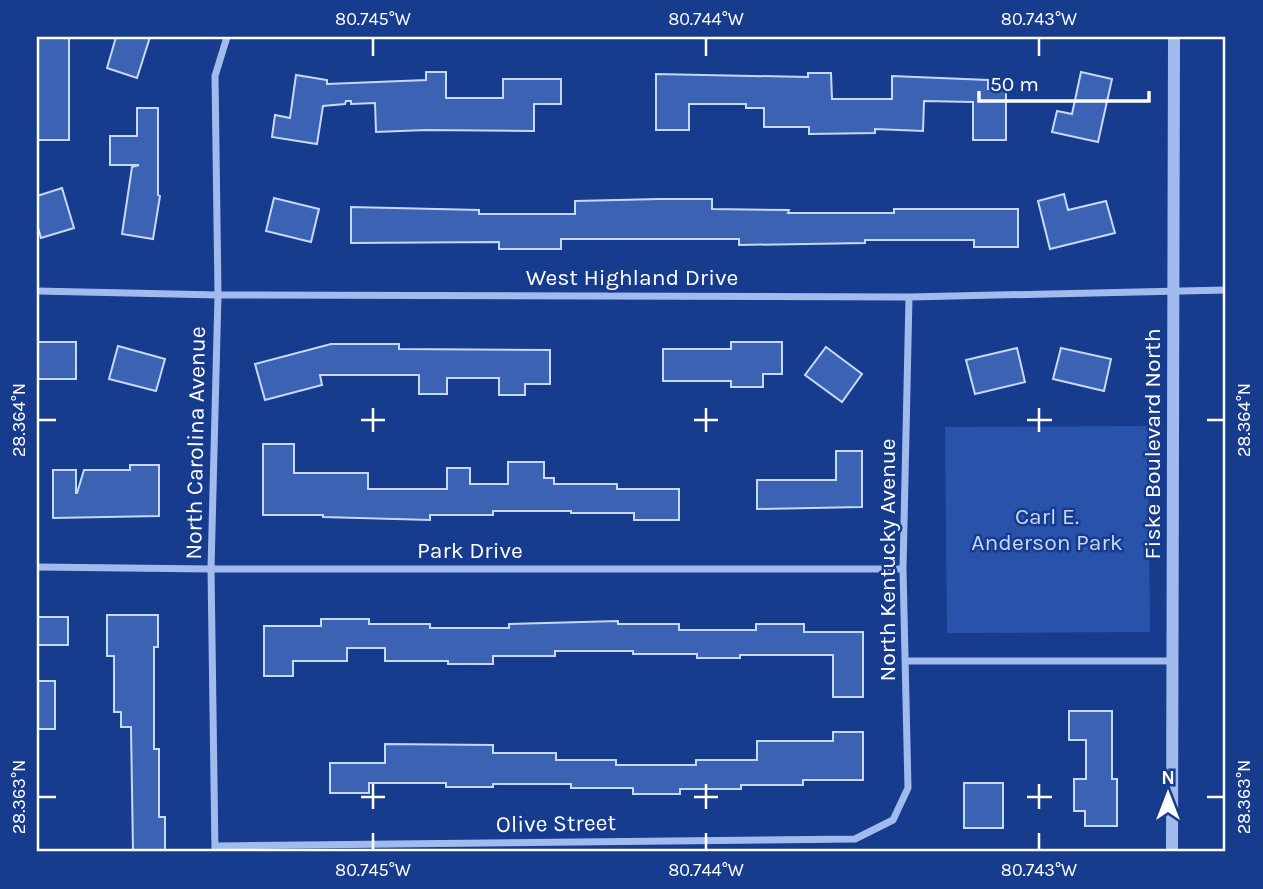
<svg xmlns="http://www.w3.org/2000/svg" width="1263" height="889" viewBox="0 0 1263 889" font-family="Karla,sans-serif">
<style>
.park{fill:#2953ab}
.building{fill:#3b62b3;stroke:#c8d8fb;stroke-width:2}
.lines{fill:none;stroke-linecap:round;stroke-linejoin:round}
.minor{stroke:#a1bbef;stroke-width:7}
.tertiary{stroke:#a1bbef;stroke-width:12}
.ticks{fill:none;stroke:#fff;stroke-width:2.5}
.labels{text-anchor:middle;stroke-width:5;stroke-linejoin:round;paint-order:stroke}
.street-label{font-size:23px;fill:#fff;stroke:#173b8d}
.park-label{font-size:23px;fill:#c8d8fb;stroke:#173b8d}
.neatline{fill:none;stroke:#fff;stroke-width:2.5}
.ticks-label{font-size:18px;text-anchor:middle;fill:#fff}
</style>
<rect width="100%" height="100%" fill="#173b8d"/>
<path class="park" d="M1148 426 1150 632 947 633 945 427Z"/>
<path class="building" d="M37 37H69V140H37Z
M116 37H150L137 78 107 68Z
M426 72H446V98H503V79H561V104H534V131L426 130 376 132 375 103 351 104V101H346L345 104 323 106 317 144 272 137 275 115 290 118 296 75 327 80V84L426 80Z
M1081 72 1112 79 1098 142 1052 132 1057 111 1072 114Z
M808 73H831L832 99H892V76L988 80V89H1006V140H973V102L924 101 923 131 875 129V133L809 134V127H764V108H746V104H689V130H656V74L808 77Z
M137 108H158V195L160 196 153 239 122 234 132 167 139 165H110V136H137Z
M62 188 74 228 41 238 37 224V196Z
M1064 194 1068 210 1106 201 1115 233 1050 249 1038 201Z
M274 198 319 209 311 242 266 231Z
M660 199H712V209L789 210 788 213H894V209H1018V247H974V240H865V243L739 245V239H561V249H499V242L351 243V207L479 210V214H575V201Z
M37 342H76V379H37Z
M731 342H782V374H763V387H731V381H663V349H731Z
M331 344H399V349L550 350V384H525V395H499V378H447V394H419V375H320L322 385 265 400 255 364Z
M118 346 165 359 156 391 109 379Z
M826 347 862 374 842 402 805 375Z
M1017 348 1025 382 975 394 966 360Z
M1061 348 1111 359 1104 391 1053 379Z
M263 444H294V473H368V489H447V468H470V484H508V462H544V478H554V484H617V489H679V520H634V513H571V511H493V515H430V520L323 517V515H263Z
M836 451H862V507L757 509V480H836Z
M130 465H159V516L53 518V470H76V493H77L84 470H130Z
M107 615H158V647H154V749H159V817H165V852H133L131 727H121V712H114V656H107Z
M37 617H68V645H37Z
M321 619H369V624H430V628H509V624L618 621V624H679V630H756V624H804V632H863V697H833V655H740V658H697V654H633V651H555V656H493V664H448V661H385V648H347V661H293V676H264V626H321Z
M37 681H55V729H37Z
M1069 711H1112V779H1117V826H1085V811H1074V779H1086V740H1069Z
M833 732H863V780H803V785H741V789H680V794H633V788H571V784H493V787H446V783H369V793H330V763H385V744L493 745V753H556V760H616V765H696V760H757V741H833Z
M964 783H1003V828H964Z"/>
<g class="lines">
<path class="minor" d="M37 291 218 295 909 297 1226 290
M37 567 211 569H903
M906 661H1173
M215 846 855 839 893 820 908 788 903 569 909 297
M215 852 211 569 218 295 215 76 227 37"/>
<path class="tertiary" d="M1172 852 1174 37"/>
</g>
<path class="ticks" d="M373 38V56M706 38V56M1039 38V56M373 408V432M706 408V432M1039 408V432M38 420H56M361 420H385M694 420H718M1027 420H1052M1207 420H1224M373 784V809M706 784V809M1039 784V809M38 797H56M361 797H385M694 797H718M1027 797H1052M1207 797H1224M373 833V850M706 833V850M1039 833V850"/>
<g class="labels">
<g class="street-label">
<text x="632" y="285">West Highland Drive</text>
<text transform="translate(195 443) rotate(-89)" y="8">North Carolina Avenue</text>
<text transform="translate(1152 444) rotate(-90)" y="8">Fiske Boulevard North</text>
<text x="470" y="558">Park Drive</text>
<text transform="translate(887 560) rotate(-90)" y="8">North Kentucky Avenue</text>
<text transform="translate(556 823) rotate(-1)" y="8">Olive Street</text>
</g>
<g class="park-label">
<text x="1047" y="524">Carl E.<tspan x="1047" dy="26">Anderson Park</tspan></text>
</g>
</g>
<rect width="1263" height="889" fill="none" stroke="#173b8d" stroke-width="77"/>
<g transform="translate(1168 794)" stroke="#173b8d" stroke-width="5" paint-order="stroke">
<path d="M0-5L12 26L0 18L-12 26Z" fill="#ffffff"/>
<text y="-10" font-size="19" font-weight="bold" text-anchor="middle" fill="#ffffff">N</text>
</g>
<path d="M979 91v10h170v-10" fill="none" stroke="#ffffff" stroke-width="3.5"/>
<text x="990" y="91" font-size="21" fill="#ffffff" stroke="#173b8d" stroke-width="5" paint-order="stroke">50 m</text>
<rect x="38" y="38" width="1186" height="812" class="neatline"/>
<g class="ticks-label">
<text x="373" y="25">80.745°W</text>
<text x="706" y="25">80.744°W</text>
<text x="1039" y="25">80.743°W</text>
<text transform="translate(19 420) rotate(-90)" y="6">28.364°N</text>
<text transform="translate(1244 420) rotate(-90)" y="6">28.364°N</text>
<text transform="translate(19 797) rotate(-90)" y="6">28.363°N</text>
<text transform="translate(1244 797) rotate(-90)" y="6">28.363°N</text>
<text x="373" y="876">80.745°W</text>
<text x="706" y="876">80.744°W</text>
<text x="1039" y="876">80.743°W</text>
</g>
</svg>
